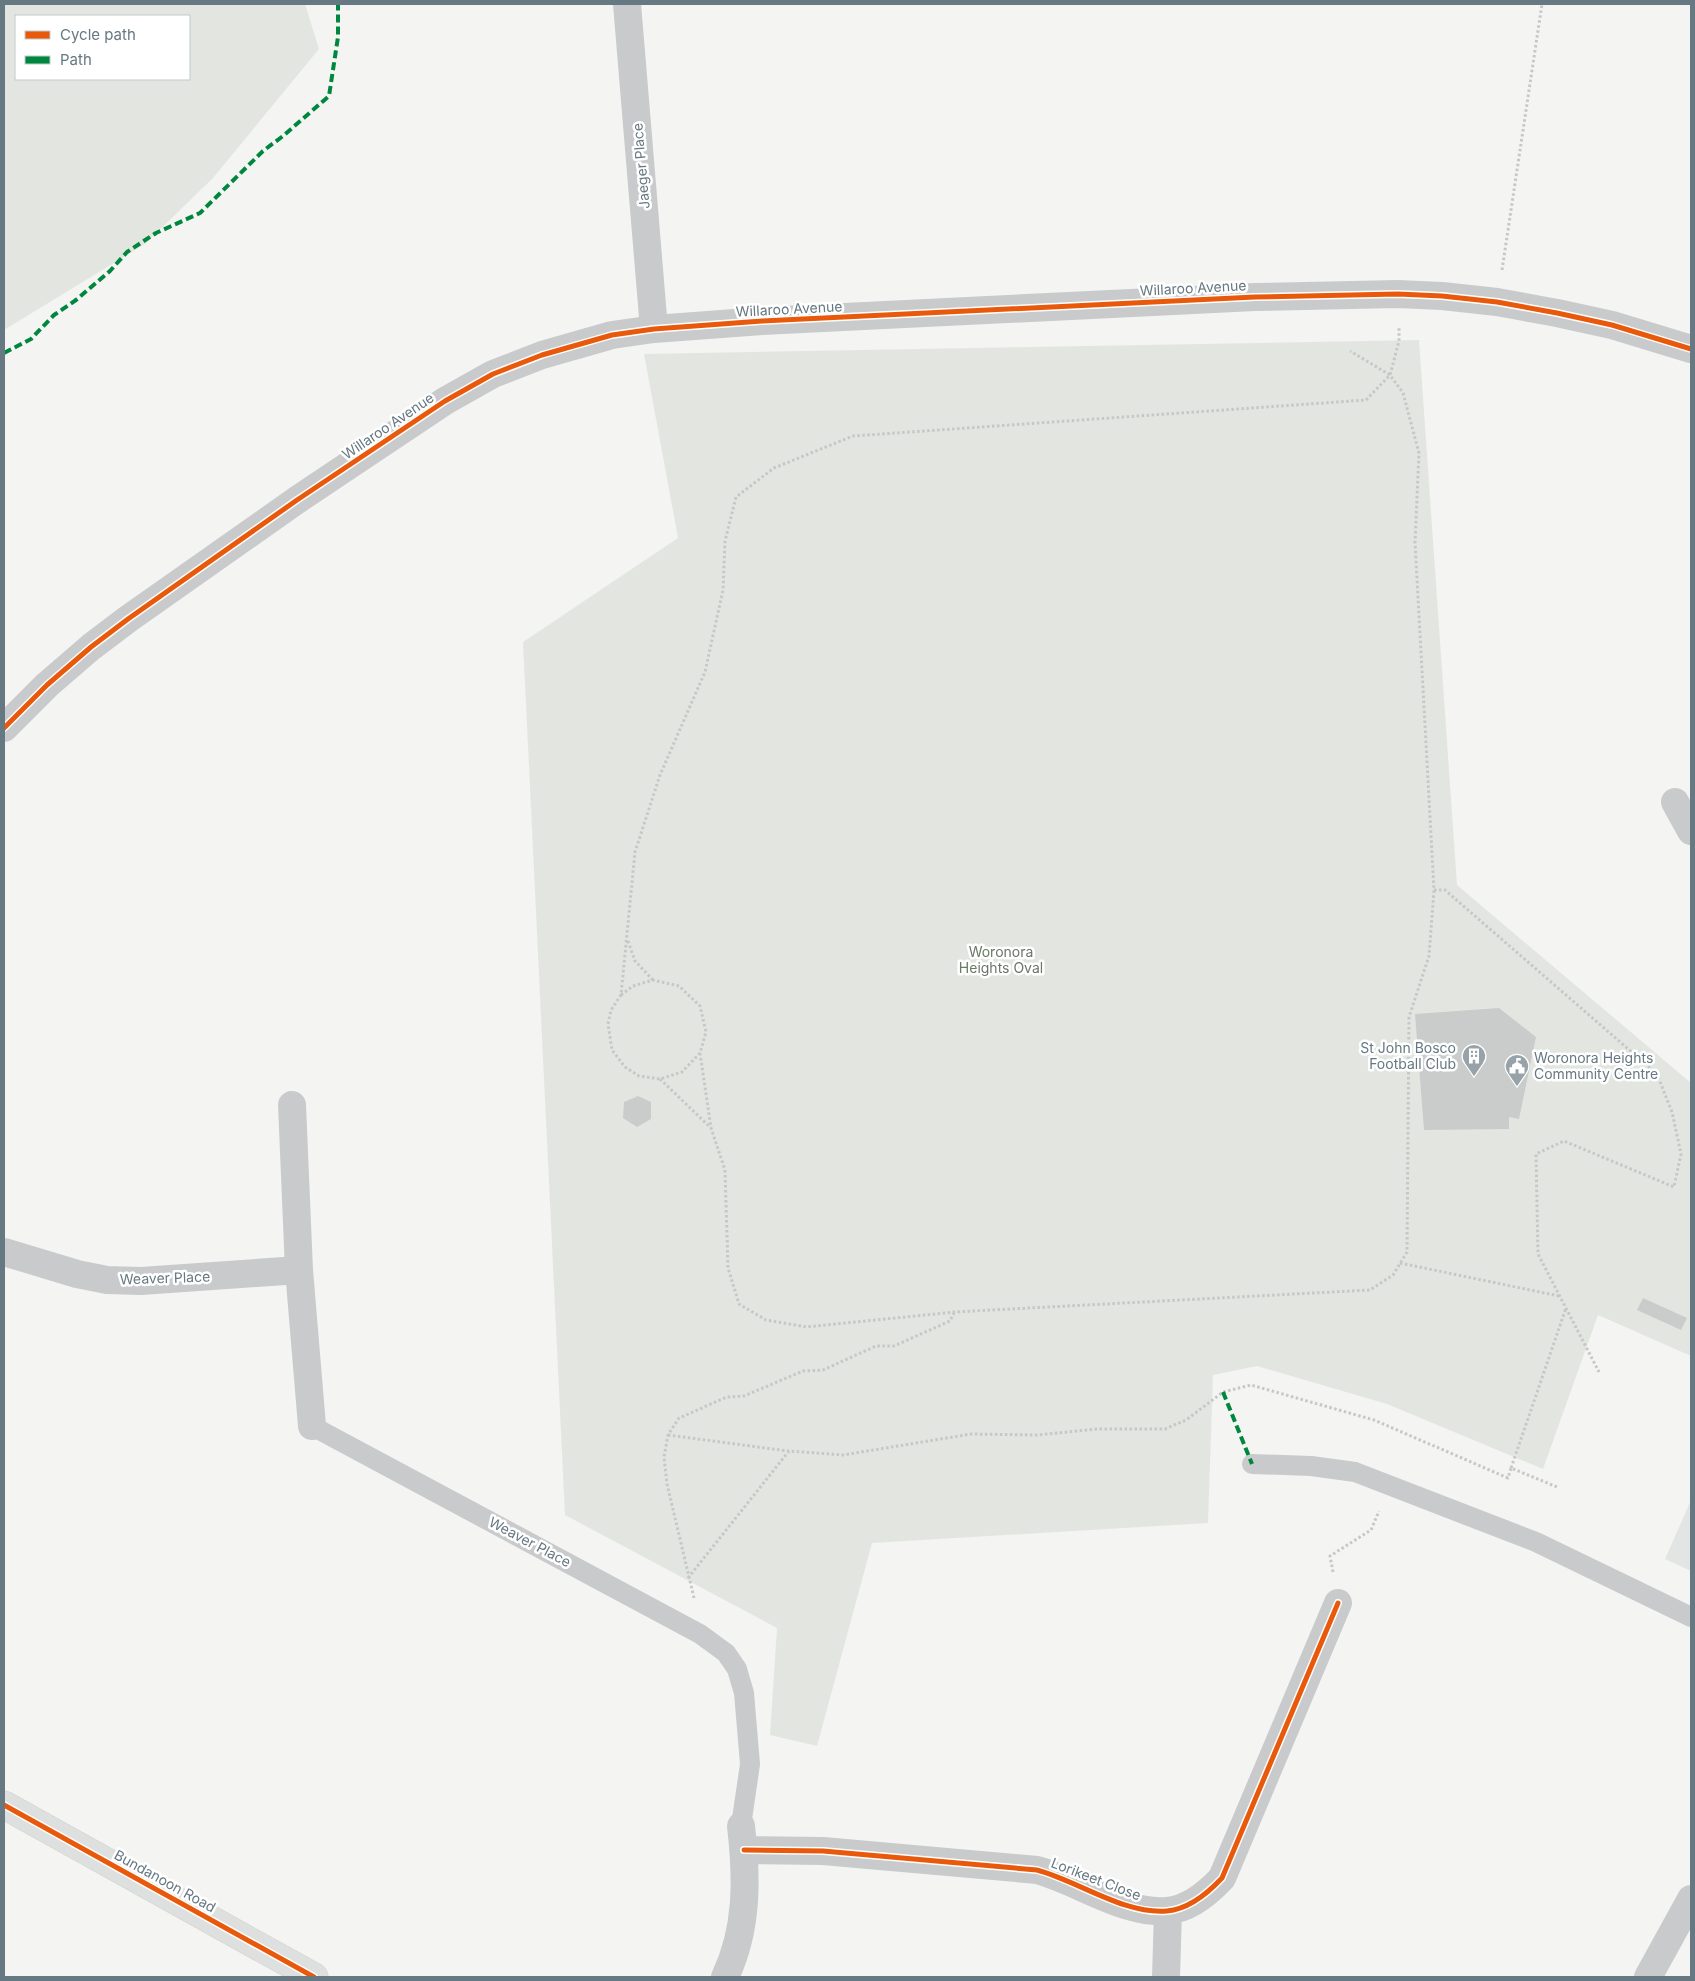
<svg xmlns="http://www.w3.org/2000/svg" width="1695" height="1981" viewBox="0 0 1695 1981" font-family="Inter,sans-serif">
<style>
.built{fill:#e3e5e4}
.green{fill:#e3e6e0;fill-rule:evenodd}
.building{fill:#cacccc}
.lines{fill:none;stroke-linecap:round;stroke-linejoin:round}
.secondary-casing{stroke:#d0d1d1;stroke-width:29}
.path{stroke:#c6c7c8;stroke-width:3;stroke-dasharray:2.5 2.5;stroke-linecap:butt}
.lane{stroke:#c9cacb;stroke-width:20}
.street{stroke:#c9cacb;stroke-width:28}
.secondary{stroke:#dedfdf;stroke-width:28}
.quiet{stroke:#00873e;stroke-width:4;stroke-dasharray:8 4;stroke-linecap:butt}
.cycleway-casing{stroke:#fff;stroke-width:8}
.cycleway{stroke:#e8590c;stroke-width:5}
.labels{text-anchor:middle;stroke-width:5;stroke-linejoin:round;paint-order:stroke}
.street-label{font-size:14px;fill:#667881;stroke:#fff}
.park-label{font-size:14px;fill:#6b7865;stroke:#fff}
.poi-label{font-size:14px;fill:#667881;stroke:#fff;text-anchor:end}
</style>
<rect width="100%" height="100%" fill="#f4f4f3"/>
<path class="built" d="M1691 1500V1571L1665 1559Z"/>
<path class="green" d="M4 4H305L319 49 213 178 145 244 4 330ZM189 16V79H16V16Z
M1419 340 1457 885 1691 1083V1356L1598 1315 1543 1469 1387 1404 1257 1366 1213 1375 1208 1523 872 1543 817 1746 770 1735 777 1628 565 1515 523 642 678 538 644 354Z"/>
<path class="building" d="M1499 1008 1536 1037 1519 1119 1509 1117V1129L1424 1130 1415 1014Z
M638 1096 651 1102V1119L637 1127 623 1118 624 1102Z
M1643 1298 1687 1318 1681 1330 1637 1310Z"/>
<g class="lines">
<g class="secondary-casing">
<path id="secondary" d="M4 1805 314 1977"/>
</g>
<path class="path" d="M1502 270 1542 4
M1434 890H1445L1657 1074 1672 1112 1681 1154 1674 1187 1564 1141 1536 1154 1538 1254 1599 1372
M628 941 635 961 653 980
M621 995 633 986 653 980 679 986 700 1006 706 1032 700 1053 682 1072 660 1079 639 1076 625 1067 612 1050 608 1024 611 1010 621 995 635 852 660 775 705 672 723 590 725 541 736 497 774 468 853 436 1366 400 1390 375 1399 341V327
M700 1053 711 1128
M660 1079 711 1128 725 1170 728 1268 739 1304 766 1320 807 1327 954 1312 1370 1290 1393 1275 1407 1252 1409 1017 1429 956 1434 890 1415 542 1419 453 1403 393 1390 375 1350 351
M1400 1263 1559 1296
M668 1435 788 1451
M1511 1468 1566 1308
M1333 1572 1330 1556 1371 1530 1379 1511
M688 1578 789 1451 843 1455 971 1434 1038 1435 1097 1429H1165L1186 1420 1223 1392 1251 1385 1374 1420 1508 1478 1511 1468 1557 1487
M694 1598 667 1484 664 1457 668 1435 679 1418 727 1397 744 1396 803 1371 823 1370 876 1346H894L950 1321 954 1313"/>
<path class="lane" d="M312 1426 700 1634 726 1653 737 1669 744 1693 750 1764 741 1826
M1252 1464 1311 1466 1355 1472 1536 1542 1691 1617"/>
<path class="street" d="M627 4 654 329
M4 728 47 685 91 647 128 619 297 500 445 401 493 374 542 355 612 335 654 329 762 321 1255 297 1398 294 1442 296 1497 302 1557 313 1612 325 1691 349
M1675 802 1691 831
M292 1105 299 1270 312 1426
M4 1252 77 1274 107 1280 141 1281 299 1270
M744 1850 823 1851 1037 1870C1078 1881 1125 1915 1167 1911 1189 1909 1208 1893 1222 1878L1338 1603
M725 1977C748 1929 747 1878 741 1826
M1166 1977 1168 1911
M1648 1977 1691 1899"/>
<use href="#secondary" class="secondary"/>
<path class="quiet" d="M4 353 31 339 54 315 76 300 110 271 127 252 156 233 200 213 263 151 283 136 329 96 338 37V4
M1223 1392 1252 1464"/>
<g class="cycleway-casing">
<path id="cycleway" d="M4 728 47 685 91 647 128 619 297 500 445 401 493 374 542 355 612 335 654 329 762 321 1255 297 1398 294 1442 296 1497 302 1557 313 1612 325 1691 349
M4 1805 314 1977
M744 1850 823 1851 1037 1870C1078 1881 1125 1915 1167 1911 1189 1909 1208 1893 1222 1878L1338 1603"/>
</g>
<use href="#cycleway" class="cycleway"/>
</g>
<defs>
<g id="building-pin" transform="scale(1.25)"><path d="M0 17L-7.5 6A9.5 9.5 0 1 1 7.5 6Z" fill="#98a3a9" stroke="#fff"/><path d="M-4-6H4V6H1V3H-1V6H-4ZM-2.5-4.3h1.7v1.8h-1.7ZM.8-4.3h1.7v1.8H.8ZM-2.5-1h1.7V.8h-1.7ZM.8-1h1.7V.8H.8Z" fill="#fff"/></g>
<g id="civic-pin" transform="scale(1.25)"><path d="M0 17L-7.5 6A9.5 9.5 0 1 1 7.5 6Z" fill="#98a3a9" stroke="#fff"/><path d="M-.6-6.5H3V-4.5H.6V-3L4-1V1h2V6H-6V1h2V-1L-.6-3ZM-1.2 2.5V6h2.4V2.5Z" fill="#fff"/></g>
</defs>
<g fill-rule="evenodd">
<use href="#building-pin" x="1474" y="1056"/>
<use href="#civic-pin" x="1517" y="1066"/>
</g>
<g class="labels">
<g class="street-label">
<text transform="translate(641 166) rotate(-95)" y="5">Jaeger Place</text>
<text transform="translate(1193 288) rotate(-3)" y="5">Willaroo Avenue</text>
<text transform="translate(789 309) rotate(-3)" y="5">Willaroo Avenue</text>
<text transform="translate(388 426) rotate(-34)" y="5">Willaroo Avenue</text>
<text transform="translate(165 1278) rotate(-2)" y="5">Weaver Place</text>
<text transform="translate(530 1542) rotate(28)" y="5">Weaver Place</text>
<text transform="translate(1096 1879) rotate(21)" y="5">Lorikeet Close</text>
<text transform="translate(165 1881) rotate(29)" y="5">Bundanoon Road</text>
</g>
<g class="park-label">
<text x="1001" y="957">Woronora<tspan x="1001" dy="16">Heights Oval</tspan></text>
</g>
<g class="poi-label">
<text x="1456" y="1053">St John Bosco<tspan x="1456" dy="16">Football Club</tspan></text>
<text x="1534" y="1063" text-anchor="start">Woronora Heights<tspan x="1534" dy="16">Community Centre</tspan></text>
</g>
</g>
<rect width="1695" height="1981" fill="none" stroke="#667881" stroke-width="10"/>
<rect x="15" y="15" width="175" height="65" fill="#ffffff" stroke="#c2c9cd"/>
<rect x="25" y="31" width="25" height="8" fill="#e8590c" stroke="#c2c9cd"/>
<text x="60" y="40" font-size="15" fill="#667881">Cycle path</text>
<rect x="25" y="56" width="25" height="8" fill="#00873e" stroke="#c2c9cd"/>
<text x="60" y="65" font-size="15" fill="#667881">Path</text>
</svg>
